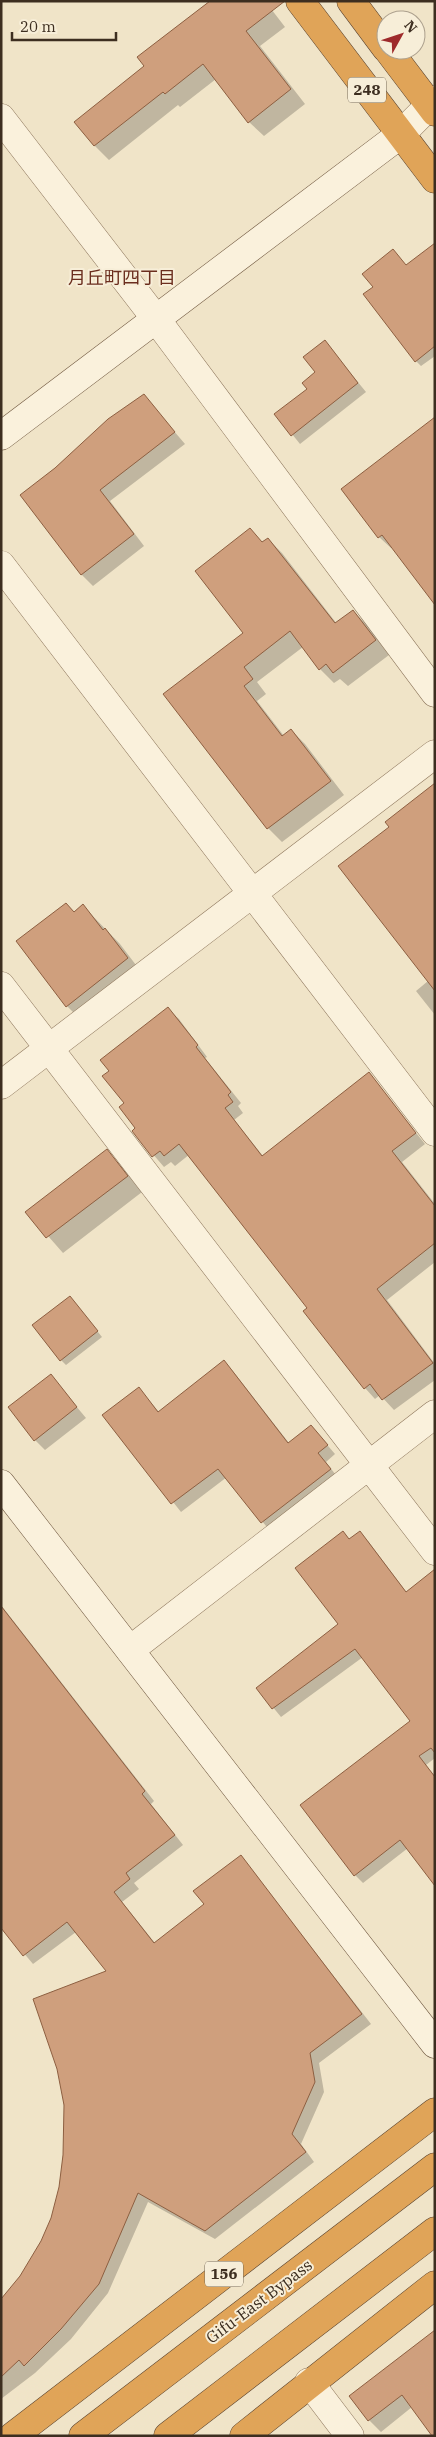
<svg xmlns="http://www.w3.org/2000/svg" width="436" height="2437" viewBox="0 0 436 2437" font-family="'IBM Plex Serif','Noto Sans JP',serif">
<style>
.shadow{fill:#0003}
.building{fill:#cf9f7d;stroke:#8d5f41}
.lines{fill:none;stroke-linecap:round;stroke-linejoin:round}
.street-casing{stroke:#8d765c;stroke-width:29}
.secondary-casing{stroke:#6f573f;stroke-width:29}
.highway-casing{stroke:#5b4430;stroke-width:29}
.street{stroke:#faf1dc;stroke-width:28}
.secondary{stroke:#faf1dc;stroke-width:28}
.highway{stroke:#e0a458;stroke-width:28}
.labels{text-anchor:middle;stroke-width:4;stroke-linejoin:round;paint-order:stroke}
.shield{fill:#f7eed8;stroke:#756857;stroke-width:1}
.shield-label{font-size:15px;font-weight:bold;fill:#3d2e20}
.street-label{font-size:16px;fill:#3d2e20;stroke:#f7eed8}
.neighbourhood-label{font-size:18px;fill:#6b2e1e;stroke:#f7eed8}
</style>
<rect width="100%" height="100%" fill="#f0e4c8"/>
<path class="shadow" d="M265 1 285 27 260 46 305 104 264 136 249 122 216 79 180 107 178 105 109 160 94 145Z
M435 261V356L421 366 416 361 374 287 406 266Z
M325 342 366 392 300 444 276 414 308 390 317 372Z
M144 396 185 444 110 501 144 546 93 586 82 575 22 495Z
M435 418 392 547 391 548 379 537Z
M250 530 263 543 268 539 282 553 337 624 353 611 367 625 389 655 348 686 340 679 334 683 320 669 303 647 257 682 266 694 257 701 284 736 291 730 305 744 344 795 282 842 268 828 165 694 245 633Z
M435 785V1015L416 991 428 981Z
M66 904 75 913 83 906 120 944 142 973 81 1020 67 1006Z
M168 1009 179 1019 207 1057 205 1058 241 1103 238 1106 243 1113 234 1120 263 1156 369 1074 425 1144 402 1162 435 1204V1262L387 1300 435 1364V1380L394 1410 380 1395 375 1399 365 1388 308 1308 190 1154 175 1166 171 1162 164 1167 133 1131 137 1128 110 1071Z
M107 1151 122 1167 142 1192 63 1253 27 1212Z
M70 1297 102 1337 66 1365 61 1360Z
M232 1370 289 1443 311 1426 335 1454 326 1462 338 1478 270 1531 227 1477 181 1512 104 1415 139 1389 159 1412Z
M51 1376 86 1418 45 1450 35 1440Z
M343 1532 350 1540 368 1541 407 1593 435 1573V1758L426 1765 435 1776V1884L408 1848 363 1883 355 1875 412 1721 363 1657 281 1717 257 1688 340 1625Z
M1 1605 154 1801 151 1804 183 1845 134 1883 139 1889 122 1902 155 1943 205 1905 241 1857 371 2024 319 2063 324 2092 301 2144 314 2162 215 2239 148 2202 108 2293 71 2339 35 2373 1 2399V2300L34 2259 52 2218 60 2187 66 2122 59 2069 108 1971 76 1932 33 1964 1 1926Z
M433 2344 412 2407 381 2432 369 2420Z"/>
<path class="building" d="M210 1H285L246 31 291 89 248 123 203 64 165 94 163 92 94 146 74 122 144 66 137 57Z
M435 243V346L415 362 363 294 373 287 362 274 393 249 406 265Z
M325 340 358 383 291 436 274 414 307 389 302 383 315 372 303 357Z
M144 394 175 432 100 490 134 534 81 575 20 495 55 468 108 419Z
M435 417V605L382 535 378 538 341 489Z
M250 528 262 542 268 538 335 623 353 610 376 640 333 673 326 664 319 670 290 631 244 667 253 679 244 686 282 736 291 729 331 781 267 829 163 694 243 633 195 571Z
M435 783V991L338 866 389 827 385 822Z
M66 903 74 912 83 904 103 930 105 928 128 958 66 1007 16 941Z
M168 1007 198 1045 196 1047 231 1092 228 1095 233 1102 225 1108 262 1156 369 1072 416 1133 392 1151 435 1206V1243L377 1289 433 1363 382 1400 370 1384 364 1389 303 1311 307 1308 179 1144 164 1156 160 1151 152 1157 132 1131 135 1128 119 1107 124 1103 102 1076 109 1071 100 1060Z
M107 1149 128 1176 46 1238 25 1212Z
M70 1296 98 1331 60 1361 32 1325Z
M224 1360 288 1443 311 1425 328 1445 318 1453 331 1469 261 1523 218 1469 171 1504 102 1415 139 1387 158 1412Z
M51 1374 77 1407 34 1441 8 1407Z
M343 1531 349 1539 360 1531 406 1592 435 1569V1753L431 1748 419 1756 435 1777V1886L400 1840 354 1876 300 1805 410 1721 355 1649 272 1709 256 1688 338 1624 295 1568Z
M1 1606 145 1791 142 1794 175 1835 126 1873 130 1879 114 1892 154 1943 204 1904 193 1891 241 1855 362 2014 310 2053 315 2082 292 2134 306 2152 205 2231 138 2193 99 2284 61 2329 24 2366 19 2360 1 2377V2299L20 2276 41 2241 51 2218 59 2187 63 2155 64 2105 57 2069 33 1999 106 1971 67 1922 23 1956 1 1928Z
M435 2330V2436H432L402 2395 368 2421 349 2396Z"/>
<g class="lines">
<g class="street-casing">
<path id="street" d="M1 118 156 319 435 693
M401 134 435 100
M1 565 435 1132
M1 986 435 1551
M1 1085 435 754
M130 1650 435 1414
M309 2382 350 2436"/>
</g>
<g class="secondary-casing">
<path id="secondary" d="M1 436 401 134
M1 1484 435 2044"/>
</g>
<g class="highway-casing">
<path id="highway" d="M300 1 435 179
M351 1 386 48
M388 50 435 112
M13 2436 435 2112
M83 2436 435 2167
M168 2436 435 2231
M244 2436 435 2285"/>
</g>
<use href="#street" class="street"/>
<use href="#secondary" class="secondary"/>
<use href="#highway" class="highway"/>
</g>
<g class="labels">
<g class="shield">
<rect x="348" y="77.5" width="38" height="25" rx="4"/>
<rect x="205" y="2261.5" width="38" height="25" rx="4"/>
</g>
<g class="shield-label">
<text x="367" y="95">248</text>
<text x="224" y="2279">156</text>
</g>
<g class="street-label">
<text transform="translate(259 2301) rotate(-37)" y="6">Gifu-East Bypass</text>
</g>
<g class="neighbourhood-label">
<text x="122" y="284">月丘町四丁目</text>
</g>
</g>
<rect width="436" height="2437" fill="none" stroke="#3d2e20" stroke-width="5"/>
<g transform="translate(401 35) rotate(50)"><circle r="24" fill="#f7eed8" stroke="#ada18e"/>
<path d="M0-4L9 19L0 12L-9 19Z" fill="#9e2a2b"/>
<text y="-8" font-size="14" font-weight="bold" text-anchor="middle" fill="#3d2e20">N</text>
</g>
<path d="M12 32v8h104v-8" fill="none" stroke="#3d2e20" stroke-width="2.5"/>
<text x="20" y="32" font-size="15" fill="#3d2e20" stroke="#f7eed8" stroke-width="4" paint-order="stroke">20 m</text>
</svg>
